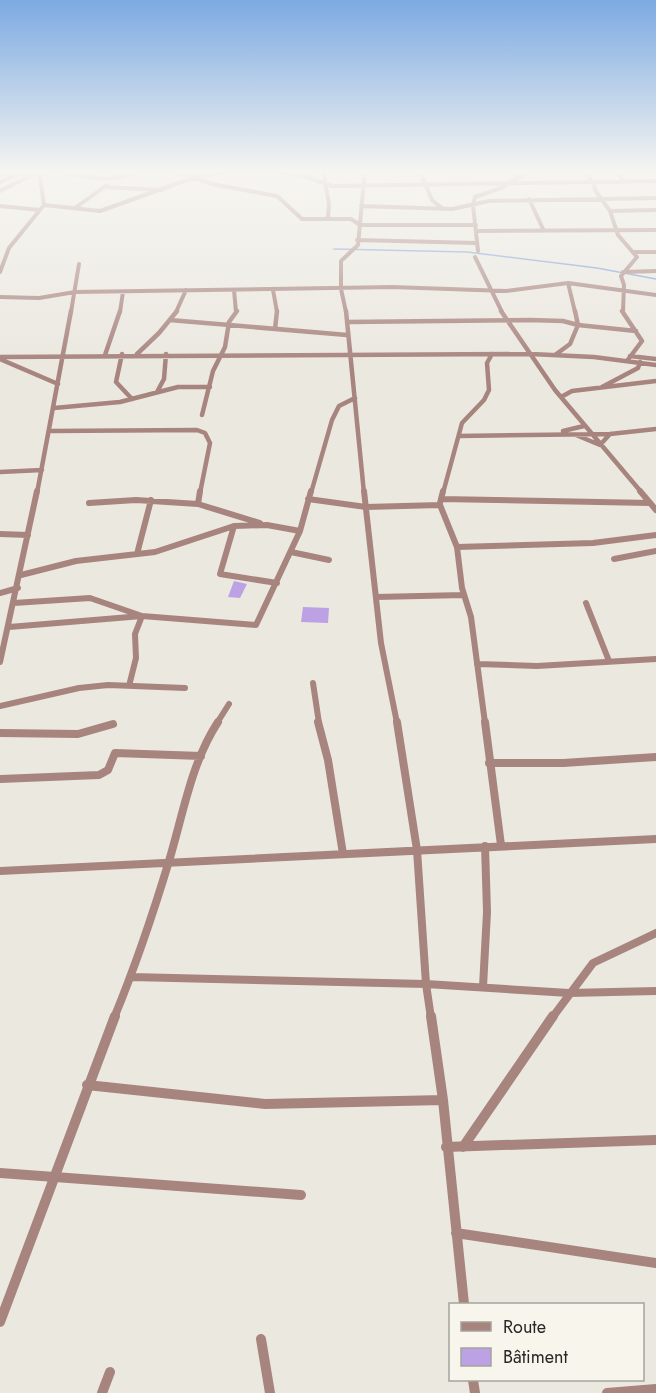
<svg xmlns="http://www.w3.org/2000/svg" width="656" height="1393" viewBox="0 0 656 1393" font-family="Jost,sans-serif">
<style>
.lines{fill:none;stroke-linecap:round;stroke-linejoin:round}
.stream{stroke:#7b9ada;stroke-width:1.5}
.building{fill:#bca1e5}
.minor-far4{stroke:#a8847f;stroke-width:4}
.minor-far3{stroke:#a8847f;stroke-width:4.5}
.minor-far2{stroke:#a8847f;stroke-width:6}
.minor-far1{stroke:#a8847f;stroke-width:8}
.minor{stroke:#a8847f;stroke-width:10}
</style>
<rect width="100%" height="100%" fill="#ebe8e0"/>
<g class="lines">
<path class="stream" d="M334 249 467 252 597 268 656 279"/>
</g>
<path class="building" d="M234 581 247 584 240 598 228 597Z
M303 607 329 608 328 623 301 622Z"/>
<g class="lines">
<path class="minor-far4" d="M55 170C84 177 114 185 142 170
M173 170 212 184 277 196 302 219H351L360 225H476
M268 170 304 176 332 186 656 181
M323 170 329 204 328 218
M419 170 432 200 443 209
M582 170 594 183 595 190 610 211 618 235 637 257 621 276 624 285 623 312
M616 170 624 182
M654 170 656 172
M0 175 16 172
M188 175 200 170
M515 181 516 170
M0 182 28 170
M104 187 162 190
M0 191 38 172
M529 199 544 231
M44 205 100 211 184 181 229 170
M0 206 40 210
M361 206 452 209 489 201 656 198
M75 208 107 185
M610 211 656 210
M476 231 656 230
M357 240 477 243
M478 251 473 205 475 197 501 188 532 170
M634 252H656
M475 257 502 312
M0 272 9 248 44 205 39 170
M623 272 656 271
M568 283 575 312
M234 290 236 312
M273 290 277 312
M0 297 39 298 75 292 392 287 506 291 568 283 656 295
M71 312 79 264
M120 312 123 292
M176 312 186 290
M346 312 341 289V261L358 245 365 170"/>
<path class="minor-far3" d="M346 311 364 493
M501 311 555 390 642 493
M575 311 578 325
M622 311 642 341 627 361
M170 320 347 335
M348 322 530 320 563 321 578 325
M275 329 277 311
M122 354 116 382 132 399
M137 354 159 333 177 311
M105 355 120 311
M555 355 570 344 578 325 636 331
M630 356 656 359
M0 357 531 354 594 357 656 365
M0 359 58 384
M602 387 638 368 640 362
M157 392 164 379 166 354
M561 397 572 391 656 381
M54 408 120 402 178 387H210
M202 415 213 371 225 347 229 322 237 311
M50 431 197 430 205 433 210 443 200 493
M563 431 584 426
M576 435 600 445 610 434 656 429
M459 436 610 434
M0 472 42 470
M37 493 71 311
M311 493 332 420 339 406 355 398
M443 493 462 423 484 400 489 390 487 363 492 354"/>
<path class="minor-far2" d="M364 491 381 643 397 723
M640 491 656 510
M308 499 366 507 440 505 457 547 462 588 471 617 485 723
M441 499 650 503
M89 503 136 500 198 504 260 523
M440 503 443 491
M198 504 200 491
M234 526 220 574 277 583
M0 534 28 535
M457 547 593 543 656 535
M291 552 329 560
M137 554 151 500
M614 559 656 551
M21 575 76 561 155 552 234 526 267 525 300 531
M0 593 18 588
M376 597 464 595
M14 603 90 598 142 616 135 634 136 658 129 686
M586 603 609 661
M9 627 142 616 256 625 300 531 311 491
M0 662 37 491
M477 664 537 666 656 659
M313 683 319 723
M0 706 79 688 108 685 185 688
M217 723 229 704"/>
<path class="minor-far1" d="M318 722 328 760 343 854
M397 722 417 850 426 984 431 1018
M485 722 501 845
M0 733 78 734 113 724
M489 763H563L656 757
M0 779 99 775 108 770 115 753 201 756
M0 871 656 839
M131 977 426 984 569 993 656 991
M483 987 487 912 485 846
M114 1018C135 967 153 914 169 861 183 815 191 763 218 722
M552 1018 593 963 656 933"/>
<path class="minor" d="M431 1016 443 1100 464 1304
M87 1085 265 1104 443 1100
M446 1147 656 1140
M463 1147 553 1016
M0 1173 301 1195
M456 1233 656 1263
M0 1322 115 1016
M261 1339 270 1393
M473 1380 475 1393
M102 1393 110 1372
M607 1393 656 1389"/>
</g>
<linearGradient id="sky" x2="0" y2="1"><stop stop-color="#7caae2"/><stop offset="0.47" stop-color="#f6f5f1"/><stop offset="1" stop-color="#f6f5f1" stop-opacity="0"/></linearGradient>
<rect width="656" height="365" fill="url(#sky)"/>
<rect x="449" y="1303" width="195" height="78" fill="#f8f5ed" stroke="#a5a39d" stroke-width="1.5"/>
<rect x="461" y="1322" width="30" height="9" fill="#a8847f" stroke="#a5a39d" stroke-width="1.5"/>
<text x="503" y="1333" font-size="18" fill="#292725">Route</text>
<rect x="461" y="1348" width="30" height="18" fill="#bca1e5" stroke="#a5a39d" stroke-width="1.5"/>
<text x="503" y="1363" font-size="18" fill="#292725">Bâtiment</text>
</svg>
